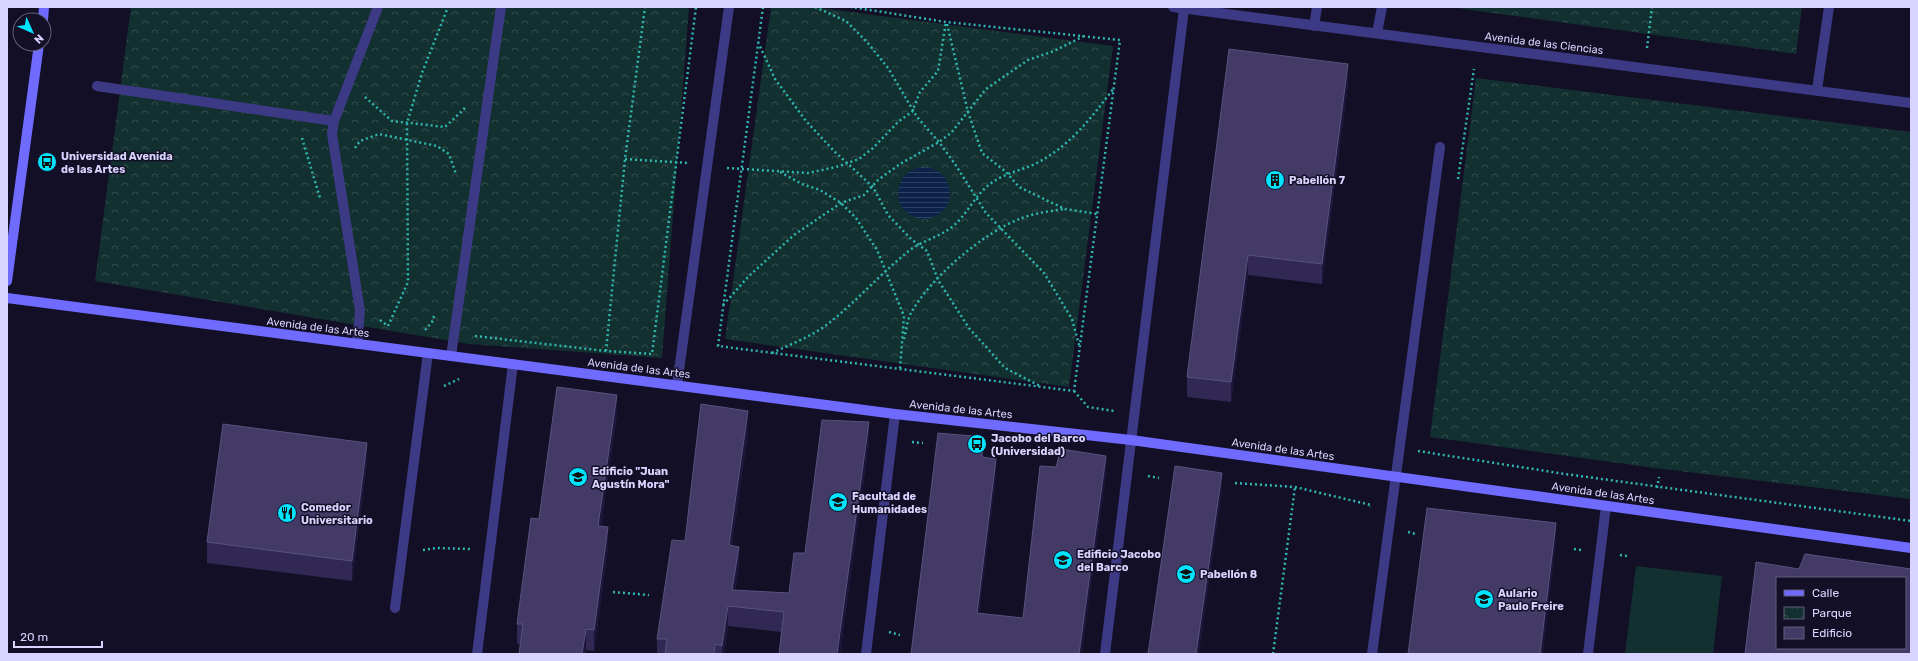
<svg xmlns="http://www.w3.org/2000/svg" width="1918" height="661" viewBox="0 0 1918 661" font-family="Rubik,sans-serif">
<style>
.grass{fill:#12302f}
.park{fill:url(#park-crowns)}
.water{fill:url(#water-rules)}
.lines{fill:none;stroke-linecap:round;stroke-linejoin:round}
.path{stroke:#2fb8b0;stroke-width:2.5;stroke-dasharray:2 3;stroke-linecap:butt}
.lane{stroke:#3d3a85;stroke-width:10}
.street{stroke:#3d3a85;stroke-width:10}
.secondary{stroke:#6f6bff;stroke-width:10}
.wall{fill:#312854}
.shaded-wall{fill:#1d163a}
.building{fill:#433a66;stroke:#5a527e;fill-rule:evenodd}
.labels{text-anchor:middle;stroke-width:3;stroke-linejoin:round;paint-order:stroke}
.street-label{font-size:11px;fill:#d9d4ff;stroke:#130f26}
.poi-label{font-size:11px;font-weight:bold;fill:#d9d4ff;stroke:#130f26;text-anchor:start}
</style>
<defs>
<pattern id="park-crowns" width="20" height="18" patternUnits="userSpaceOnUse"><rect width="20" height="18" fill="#12302f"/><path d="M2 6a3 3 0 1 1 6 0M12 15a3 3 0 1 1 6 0" fill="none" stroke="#344d4e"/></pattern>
<pattern id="water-rules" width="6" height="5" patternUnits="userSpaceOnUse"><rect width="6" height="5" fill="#0c2248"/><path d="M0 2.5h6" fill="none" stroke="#2f4163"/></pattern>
</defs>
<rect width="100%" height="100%" fill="#130f26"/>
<path class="grass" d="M1636 566 1722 576 1713 654H1625Z"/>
<path class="park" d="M131 7H689L662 358 469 344 95 281Z
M771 7H813L1113 46 1069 387 725 339Z
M1449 7H1802L1796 54Z
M1476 78 1911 132V499L1655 468 1430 437Z"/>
<path class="water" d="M898 193a26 26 0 1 1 52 0a26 26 0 1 1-52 0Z"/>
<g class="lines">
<path class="path" d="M763 7 718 346 1074 391 1120 40 946 22 851 7
M815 7 846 21 867 42 888 68 917 117 939 142 955 164 986 213 1044 273 1072 319 1079 345
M947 24 968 112 982 153 1005 171 1019 187 1065 209 1097 214
M758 42 775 79 806 121 834 151 873 187 888 215 911 239 927 251 938 280 969 328 1005 368 1040 386
M1647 48 1652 7
M365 97 392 121 445 127 464 109 465 106
M302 138 320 198
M355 148 360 141 379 134 437 146 449 154 456 174
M625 159 688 163
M727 168 808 173 836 167 859 159 873 148 899 121 912 112 920 92 938 71 946 22
M780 172 802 184 820 190 841 203 856 218 877 250 904 316 900 369
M1458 179 1474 69
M723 305 749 276 794 235 841 203 864 195 878 180 900 164 939 142 951 133 986 89 1028 60 1054 51 1084 36
M380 320 388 326 408 282 407 123 422 73 448 7
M425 330 432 322 434 316
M475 336 606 351 652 354 696 7
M904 339C906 331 907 321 911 313 931 277 984 232 1022 218 1036 213 1050 211 1064 209
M606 351 625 159 645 7
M772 353C791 344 813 336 829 323 857 301 881 273 910 250 922 241 939 237 952 227 967 215 975 195 990 184 1006 172 1021 171 1037 163 1071 145 1091 118 1114 88
M444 386 459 379
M1074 391 1088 407 1114 411
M912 442 923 443
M1418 451 1565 474 1911 521
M1148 476 1159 478
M1235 483 1295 487 1371 505 1370 507
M1657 488 1659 477
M1408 532 1416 534
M1574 549 1581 550
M423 550 437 548 470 549
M1620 555 1627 556
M613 592 649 595
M889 632 900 635
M1273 654 1295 487"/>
<path class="lane" d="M97 86 334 121
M357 344 360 311 332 134 334 121 378 7
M451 356 501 7
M677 385 729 7
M395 608 428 353
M477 654 513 364
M866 654 895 414
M1105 654 1184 9
M1372 654 1440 147
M1588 654 1606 506"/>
<path class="street" d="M1173 7 1911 103
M1314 26 1317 7
M1377 33 1382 7
M1817 90 1829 7"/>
<path class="secondary" d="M43 20 44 7
M7 281 39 44
M7 298 895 414 1131 440 1911 548"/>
</g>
<path class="wall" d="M1229 49 1348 84 1322 284 1248 275 1231 402 1187 397V377Z
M617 415 601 526 608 548 594 651 586 650 585 654H519L520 644H517V624Z
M748 432 732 545 739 568 735 590 789 593 805 553 869 442 840 654H779L781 632 728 626 724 654H657V639L685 541Z
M367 463 352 581 207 563V542Z"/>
<path class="shaded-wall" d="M1348 64V84L1322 284V264Z
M1248 255V275L1231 402V382Z
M617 395V415L598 546V526Z
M748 411V432L729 565V545Z
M869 422V442L840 654H837Z
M983 437V458L982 457Z
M367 443V463L352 581V561Z
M1106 456V476L1082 654H1079Z
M996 459V479L977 633V613Z
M1222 473V493L1199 654H1196Z
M1556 523V543L1543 654H1540Z
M608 527V548L594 651V630Z
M739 547V568L732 606V590Z
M728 606V626L724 654H722V646Z
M586 629V650L585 654H582Z"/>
<path class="building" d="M1229 49 1348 64 1322 264 1248 255 1231 382 1187 377Z
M557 387 617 395 598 526 608 527 594 630 586 629 582 654H519L523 624H517L531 518 539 519Z
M701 404 748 411 729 545 739 547 732 590 789 593 794 553H805L822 420 869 422 837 654H779L784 612 728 606 722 646 715 644 714 654H665L667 639H657L672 540 685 541Z
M223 424 367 443 352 561 207 542Z
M938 433 983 437 982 457 996 459 977 613 1023 618 1040 466 1056 467 1061 449 1106 456 1079 654H911Z
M1175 466 1222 473 1196 654H1148Z
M1427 508 1556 523 1540 654H1408Z
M1805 554 1911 569V654H1745L1756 562 1799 569ZM1777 578H1905V648H1777Z"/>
<defs>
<g id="bus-disc" transform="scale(1)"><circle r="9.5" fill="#00e5ff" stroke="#130f26"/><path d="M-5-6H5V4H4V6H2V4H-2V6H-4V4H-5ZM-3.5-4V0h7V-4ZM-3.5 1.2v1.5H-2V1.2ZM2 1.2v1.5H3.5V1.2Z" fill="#111"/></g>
<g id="building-disc" transform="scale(1)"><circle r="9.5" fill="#00e5ff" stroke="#130f26"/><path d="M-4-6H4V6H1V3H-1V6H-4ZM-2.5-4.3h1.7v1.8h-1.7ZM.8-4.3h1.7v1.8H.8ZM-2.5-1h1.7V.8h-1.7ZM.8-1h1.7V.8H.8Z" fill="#111"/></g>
<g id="university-disc" transform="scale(1)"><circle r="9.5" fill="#00e5ff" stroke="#130f26"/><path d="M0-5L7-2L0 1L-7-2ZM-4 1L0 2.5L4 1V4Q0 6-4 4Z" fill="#111"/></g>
<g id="restaurant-disc" transform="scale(1)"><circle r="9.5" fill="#00e5ff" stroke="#130f26"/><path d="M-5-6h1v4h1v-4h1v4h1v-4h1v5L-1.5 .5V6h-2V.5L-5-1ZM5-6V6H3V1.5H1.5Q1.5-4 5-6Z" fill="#111"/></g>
</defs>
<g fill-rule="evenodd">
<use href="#bus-disc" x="47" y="162"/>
<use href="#building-disc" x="1275" y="180"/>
<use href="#bus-disc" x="977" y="444"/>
<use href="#university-disc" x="578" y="477"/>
<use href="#university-disc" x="838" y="502"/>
<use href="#restaurant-disc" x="287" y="513"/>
<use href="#university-disc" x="1063" y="560"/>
<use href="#university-disc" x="1186" y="574"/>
<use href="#university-disc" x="1484" y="599"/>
</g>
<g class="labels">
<g class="street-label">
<text transform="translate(1544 43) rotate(7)" y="4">Avenida de las Ciencias</text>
<text transform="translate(318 327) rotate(7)" y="4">Avenida de las Artes</text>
<text transform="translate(639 368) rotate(7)" y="4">Avenida de las Artes</text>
<text transform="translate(961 409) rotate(6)" y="4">Avenida de las Artes</text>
<text transform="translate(1283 449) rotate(8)" y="4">Avenida de las Artes</text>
<text transform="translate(1603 493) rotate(8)" y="4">Avenida de las Artes</text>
</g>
<g class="poi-label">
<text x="61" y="160">Universidad Avenida<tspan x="61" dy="13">de las Artes</tspan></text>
<text x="1289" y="184">Pabellón 7</text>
<text x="991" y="442">Jacobo del Barco<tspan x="991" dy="13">(Universidad)</tspan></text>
<text x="592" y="475">Edificio "Juan<tspan x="592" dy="13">Agustín Mora"</tspan></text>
<text x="852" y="500">Facultad de<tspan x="852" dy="13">Humanidades</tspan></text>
<text x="301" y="511">Comedor<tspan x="301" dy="13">Universitario</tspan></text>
<text x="1077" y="558">Edificio Jacobo<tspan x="1077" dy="13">del Barco</tspan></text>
<text x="1200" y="578">Pabellón 8</text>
<text x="1498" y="597">Aulario<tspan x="1498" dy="13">Paulo Freire</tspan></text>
</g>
</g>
<rect width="1918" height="661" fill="none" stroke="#d9d4ff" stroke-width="16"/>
<rect x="1776" y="577" width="130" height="72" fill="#130f26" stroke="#625e7d"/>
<rect x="1784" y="590" width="20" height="6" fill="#6f6bff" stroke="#625e7d"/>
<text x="1812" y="597" font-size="12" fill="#d9d4ff">Calle</text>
<rect x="1784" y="607" width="20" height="12" fill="url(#park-crowns)" stroke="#625e7d"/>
<text x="1812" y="617" font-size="12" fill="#d9d4ff">Parque</text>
<rect x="1784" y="627" width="20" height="12" fill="#433a66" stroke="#625e7d"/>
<text x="1812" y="637" font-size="12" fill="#d9d4ff">Edificio</text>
<g transform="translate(32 32) rotate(135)"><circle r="19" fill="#130f26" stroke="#625e7d"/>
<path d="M0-3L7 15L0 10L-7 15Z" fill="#00e5ff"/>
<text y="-6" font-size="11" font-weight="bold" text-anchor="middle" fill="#d9d4ff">N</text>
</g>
<path d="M14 641v6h88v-6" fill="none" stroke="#d9d4ff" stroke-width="2"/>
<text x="20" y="641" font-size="12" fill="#d9d4ff" stroke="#130f26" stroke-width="3" paint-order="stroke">20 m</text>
</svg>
